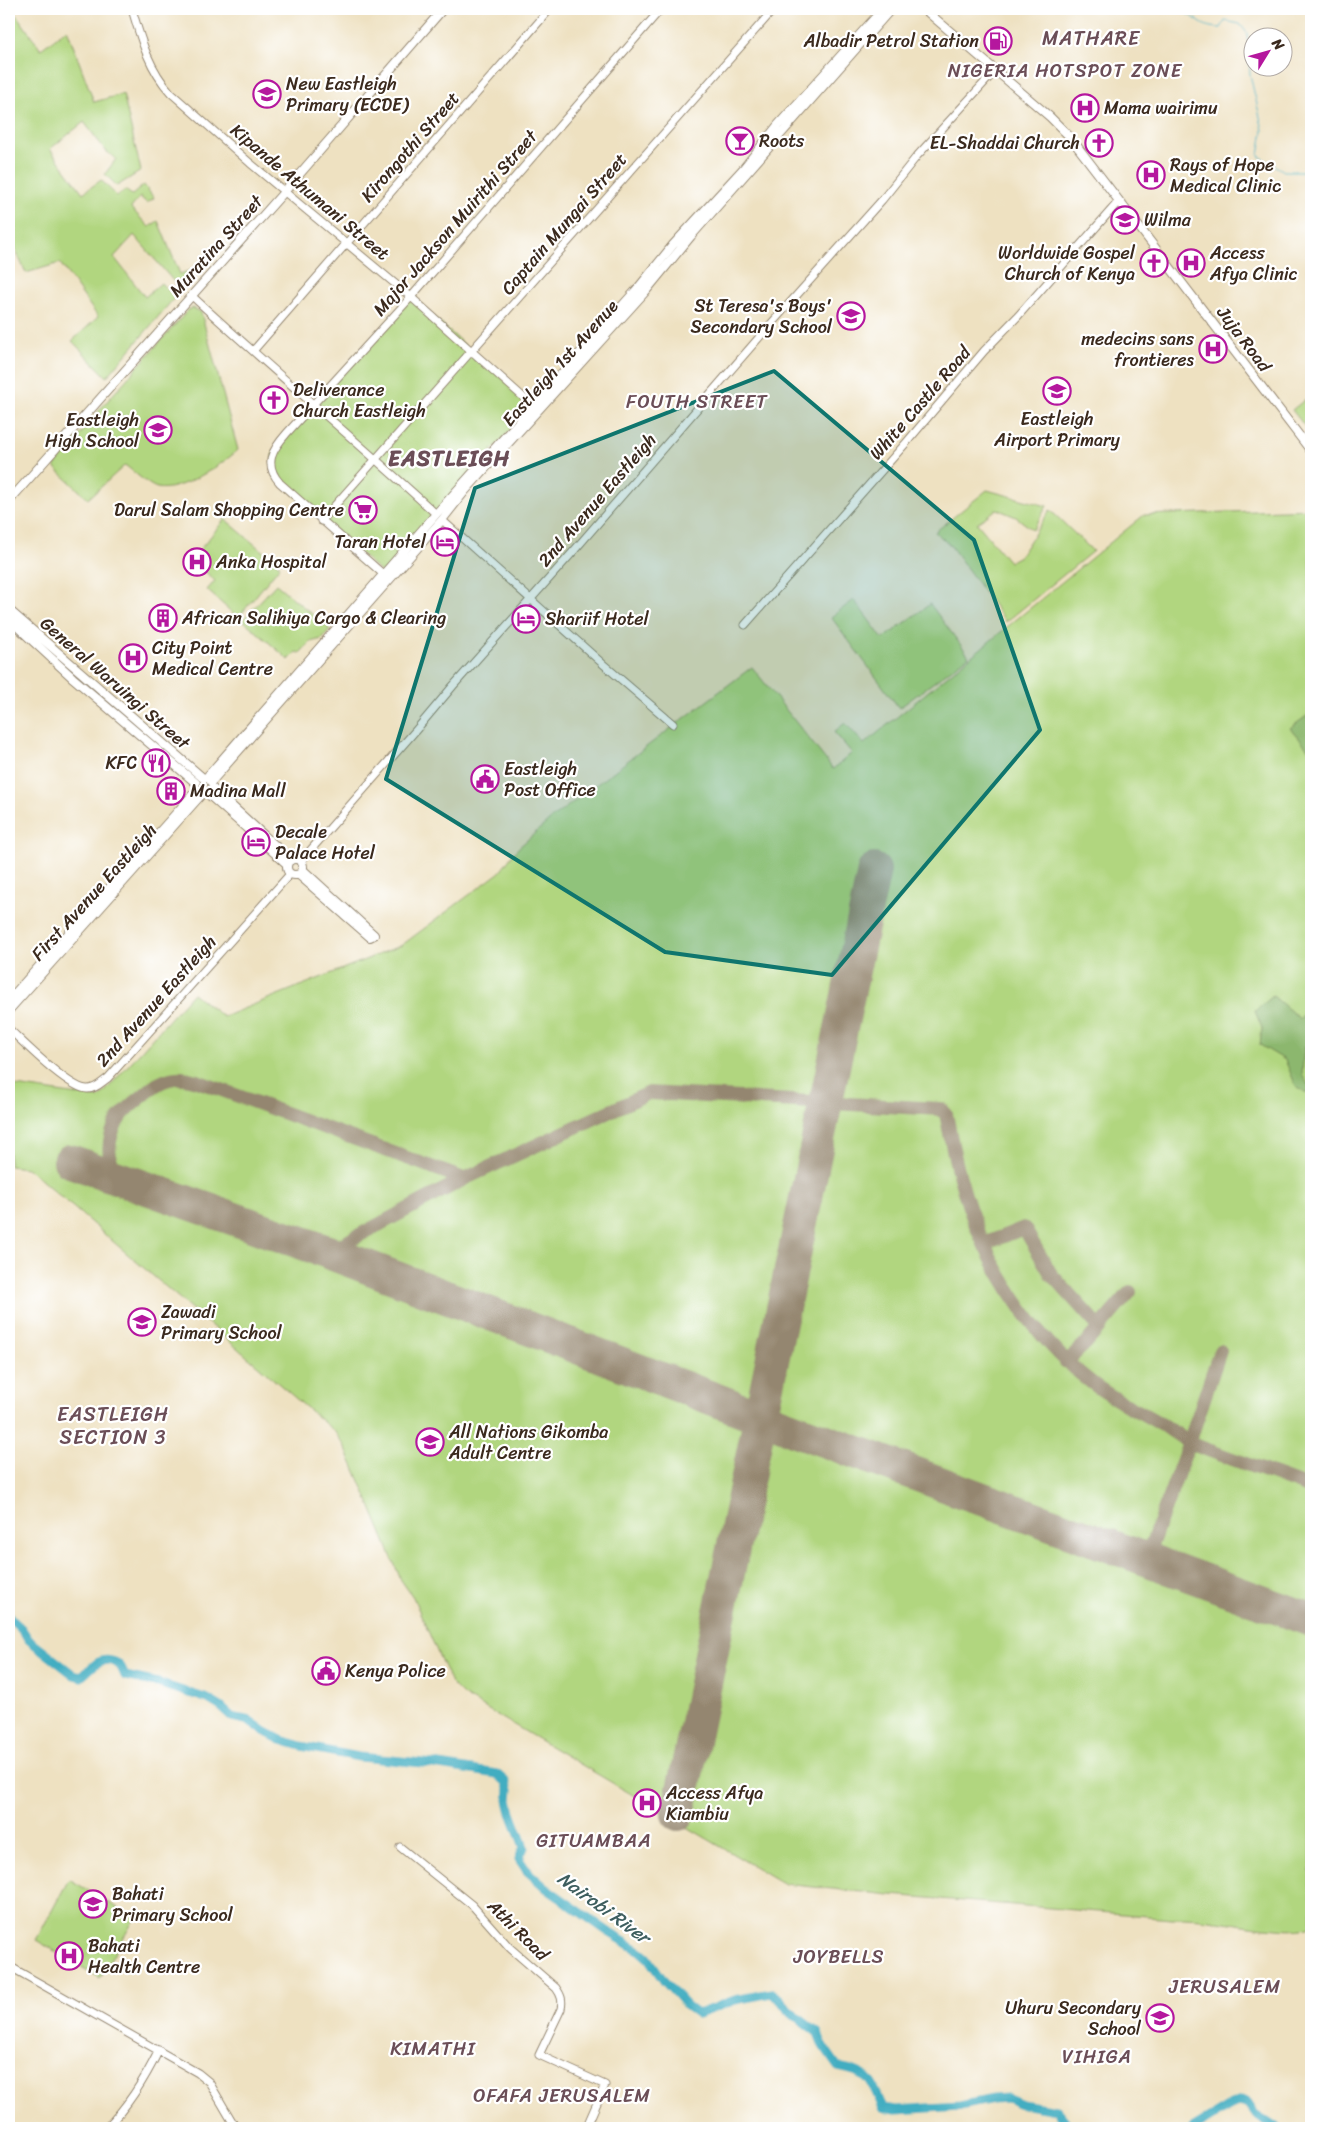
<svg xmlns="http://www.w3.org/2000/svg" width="1320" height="2137" viewBox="0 0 1320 2137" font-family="Sriracha,sans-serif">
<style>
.green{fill:#b1d67f;stroke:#76804e}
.forest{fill:#8cb76e;stroke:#647046}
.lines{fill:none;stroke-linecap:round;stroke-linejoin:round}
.stream{stroke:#42adc1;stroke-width:1}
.river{stroke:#42adc1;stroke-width:9}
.taxiway{stroke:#948670;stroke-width:14}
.runway{stroke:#948670;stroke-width:34}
.tertiary-casing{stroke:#948670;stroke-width:9}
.secondary-casing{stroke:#948670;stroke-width:10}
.tertiary{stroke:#fff;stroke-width:7}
.secondary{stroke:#fff;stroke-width:8}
.marked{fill:#0f766e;fill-opacity:0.2;stroke:#0f766e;stroke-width:4;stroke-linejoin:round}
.labels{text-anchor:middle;stroke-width:4.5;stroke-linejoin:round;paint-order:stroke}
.poi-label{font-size:18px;fill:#3b2a1e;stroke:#fff;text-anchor:start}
.street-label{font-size:18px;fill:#3b2a1e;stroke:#fff}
.neighbourhood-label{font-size:19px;letter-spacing:1px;fill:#6b4e57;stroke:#fff}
.water-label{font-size:19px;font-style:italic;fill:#3e5e5f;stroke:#fff}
.quarter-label{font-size:20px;letter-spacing:1px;fill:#6b4e57;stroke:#fff}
.district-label{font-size:22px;font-weight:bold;letter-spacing:1px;fill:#6b4e57;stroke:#fff}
</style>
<rect width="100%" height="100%" fill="#fff"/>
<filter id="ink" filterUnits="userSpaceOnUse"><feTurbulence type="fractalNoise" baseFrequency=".02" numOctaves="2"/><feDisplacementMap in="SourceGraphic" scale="10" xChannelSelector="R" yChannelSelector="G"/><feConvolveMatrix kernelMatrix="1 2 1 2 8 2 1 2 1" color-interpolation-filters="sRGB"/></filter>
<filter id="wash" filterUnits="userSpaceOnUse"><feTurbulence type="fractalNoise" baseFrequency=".0096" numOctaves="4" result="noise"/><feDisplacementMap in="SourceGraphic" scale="20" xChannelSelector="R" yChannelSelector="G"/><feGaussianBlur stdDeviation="1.12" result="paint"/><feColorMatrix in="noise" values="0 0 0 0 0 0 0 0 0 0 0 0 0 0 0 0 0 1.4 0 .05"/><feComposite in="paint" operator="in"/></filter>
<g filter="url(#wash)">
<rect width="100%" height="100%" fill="#eee1c1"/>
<path class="green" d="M9 9H12L41 49 67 29 94 102 123 94 141 171 117 186 105 174 116 159 106 151 84 122 50 149 83 193 101 180 117 196 125 190 132 195 144 185 154 198 147 203 140 197 131 208 149 227 158 221 180 274 205 265 181 290 134 235 114 257 145 297 161 283 175 297 107 377 72 341 98 317 60 263 26 273 15 249 9 225Z
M411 297 532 405 383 574 274 476 272 456 278 444Z
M193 308 201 312 238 450C223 464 179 493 157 488 149 486 133 471 125 465L88 499 54 467 102 407 181 318 188 310Z
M1307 398 1311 403V434L1292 410Z
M987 490 1047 506 1033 530 1016 517 997 509 977 523 1009 562 1020 556 1050 510 1093 551 1006 622 950 545 935 532Z
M1311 509V1927C1295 1932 1281 1929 1265 1928 1234 1924 1203 1917 1172 1918L891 1895 784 1884 463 1695 451 1683 413 1597 401 1580 360 1481 344 1445 335 1432 32 1172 27 1168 9 1166V1085L99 1098 193 993 223 1017 402 945 500 872 517 849 552 818 752 667 833 769 852 753 834 732 845 723 864 744 1144 515Z
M225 519 280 566 238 618 207 590 215 581 192 559Z
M276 584 330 629 322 639 310 642 300 653 296 652 289 660 243 620Z
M854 600 883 639 930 604 969 656 899 708 831 617Z
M69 1879 135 1918 100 1978 36 1940Z"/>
<path class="forest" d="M1311 713V752L1290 728Z
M1273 996 1300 1019 1311 1003V1054L1304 1047 1302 1075 1311 1089V1096L1296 1086 1285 1060 1260 1045 1262 1028 1255 1011Z"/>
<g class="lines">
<path class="stream" d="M1175 9C1179 11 1183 12 1187 14 1201 21 1202 28 1221 28L1225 21 1240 24 1247 33 1250 75 1263 130 1259 156 1284 171H1311"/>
<path class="river" d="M9 1617 21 1628 29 1640 74 1675 81 1677C92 1669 97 1657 112 1661 120 1663 122 1668 125 1676L158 1683 208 1699 221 1707 232 1717 250 1721 264 1731 281 1740 301 1746 359 1757 433 1764 497 1774 506 1782 509 1790 508 1800 511 1813 524 1847 519 1859 527 1871 546 1888 610 1933 640 1951 648 1958 664 1981 687 2006 698 2014 735 2000 771 1993 780 1999 788 2010 818 2033 823 2046 838 2067C871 2073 870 2079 883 2108L896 2110 960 2106 993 2099 1008 2098 1022 2104 1056 2110 1071 2128
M1193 2128 1229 2106 1241 2101 1248 2104 1255 2114 1276 2128"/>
<path class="taxiway" d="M128 1182C105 1169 105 1140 119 1119 126 1109 135 1102 144 1095 151 1088 160 1081 170 1079 180 1076 190 1079 200 1082L464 1179
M984 1244 1024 1228 1051 1274 1100 1328
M328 1252 464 1179 649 1093 941 1109 946 1114C951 1137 954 1159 961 1181 981 1256 1030 1336 1092 1383 1122 1406 1159 1419 1189 1443L1220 1351
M1066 1362 1086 1343 1130 1292
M1146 1559 1189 1443 1311 1488"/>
<path class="runway" d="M70 1161 328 1252 761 1417 1311 1620
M678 1814 874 870"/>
</g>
</g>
<g filter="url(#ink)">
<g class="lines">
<g class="tertiary-casing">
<path id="tertiary" d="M132 9C141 40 149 69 171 93L250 163 411 297 532 405
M192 296C272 370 356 440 436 514
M253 351 550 9
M442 520 603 664 673 724
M321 521 774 9
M383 574 280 483C263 464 272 450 287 433L411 297 661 9
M745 625 906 443 984 351 1018 316 1119 201
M301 861 416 730 453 686 572 553 770 325 882 200 917 156 996 70
M9 1029C23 1042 70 1090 88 1089 96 1089 102 1082 108 1078L290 874
M400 1847 472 1905 510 1948 556 1988C561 1995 563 2000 561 2009L539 2055 605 2085 586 2128
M9 1966 198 2073 209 2082 236 2128
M106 2128C129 2105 145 2079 159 2050"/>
</g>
<g class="secondary-casing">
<path id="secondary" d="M924 9 1050 117 1070 137 1311 451
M9 501 284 192 443 9
M9 610 203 778
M9 619 73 678 196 783
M206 778 436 514 639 287 673 245 743 169 778 125 883 9
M211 782 442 520 465 491 645 292 691 236 891 9
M212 788 291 860
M208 794 287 864
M287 867a8 8 0 1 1 16 0a8 8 0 1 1-16 0Z
M299 875 370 937 374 935 303 870
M9 1000 197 790
M9 1010 202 794"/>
</g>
<use href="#tertiary" class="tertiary"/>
<use href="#secondary" class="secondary"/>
</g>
</g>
<path class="marked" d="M774 371 974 540 1040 730 832 975 665 952 386 779 475 488Z"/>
<defs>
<g id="fuel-ring" transform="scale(1.4375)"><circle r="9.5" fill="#fff" stroke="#b5179e" stroke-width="1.5"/><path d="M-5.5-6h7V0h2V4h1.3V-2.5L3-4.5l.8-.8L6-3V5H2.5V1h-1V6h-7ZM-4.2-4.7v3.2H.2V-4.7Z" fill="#b5179e"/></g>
<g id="school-ring" transform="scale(1.4375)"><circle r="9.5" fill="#fff" stroke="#b5179e" stroke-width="1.5"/><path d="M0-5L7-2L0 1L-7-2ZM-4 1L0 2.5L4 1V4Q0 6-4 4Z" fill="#b5179e"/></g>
<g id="hospital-ring" transform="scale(1.4375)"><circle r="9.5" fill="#fff" stroke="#b5179e" stroke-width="1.5"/><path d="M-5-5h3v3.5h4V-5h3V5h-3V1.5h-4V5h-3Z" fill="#b5179e"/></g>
<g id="bar-ring" transform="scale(1.4375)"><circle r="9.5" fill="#fff" stroke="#b5179e" stroke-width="1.5"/><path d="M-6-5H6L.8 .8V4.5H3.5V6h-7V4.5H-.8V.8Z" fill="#b5179e"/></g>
<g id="church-ring" transform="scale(1.4375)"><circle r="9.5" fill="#fff" stroke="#b5179e" stroke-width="1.5"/><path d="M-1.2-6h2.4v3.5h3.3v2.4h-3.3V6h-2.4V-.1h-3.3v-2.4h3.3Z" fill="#b5179e"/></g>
<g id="university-ring" transform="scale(1.4375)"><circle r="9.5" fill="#fff" stroke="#b5179e" stroke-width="1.5"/><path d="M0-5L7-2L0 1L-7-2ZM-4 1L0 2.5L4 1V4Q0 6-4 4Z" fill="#b5179e"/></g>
<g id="supermarket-ring" transform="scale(1.4375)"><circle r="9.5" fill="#fff" stroke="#b5179e" stroke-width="1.5"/><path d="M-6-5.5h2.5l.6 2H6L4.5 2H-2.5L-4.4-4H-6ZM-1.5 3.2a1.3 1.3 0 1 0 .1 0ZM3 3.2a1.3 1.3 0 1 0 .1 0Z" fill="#b5179e"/></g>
<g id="hotel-ring" transform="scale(1.4375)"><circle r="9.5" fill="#fff" stroke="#b5179e" stroke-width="1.5"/><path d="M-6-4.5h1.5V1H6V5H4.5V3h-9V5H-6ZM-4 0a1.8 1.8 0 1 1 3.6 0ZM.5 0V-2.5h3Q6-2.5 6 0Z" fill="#b5179e"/></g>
<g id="building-ring" transform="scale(1.4375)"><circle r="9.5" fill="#fff" stroke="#b5179e" stroke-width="1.5"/><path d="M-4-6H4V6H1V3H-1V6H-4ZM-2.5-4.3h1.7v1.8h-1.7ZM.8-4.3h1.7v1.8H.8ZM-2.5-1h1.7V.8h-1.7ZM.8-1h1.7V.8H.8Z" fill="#b5179e"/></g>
<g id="restaurant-ring" transform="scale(1.4375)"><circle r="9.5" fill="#fff" stroke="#b5179e" stroke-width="1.5"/><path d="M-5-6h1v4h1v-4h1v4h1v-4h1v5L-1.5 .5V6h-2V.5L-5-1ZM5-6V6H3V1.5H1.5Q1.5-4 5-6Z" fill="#b5179e"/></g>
<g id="civic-ring" transform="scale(1.4375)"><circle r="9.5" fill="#fff" stroke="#b5179e" stroke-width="1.5"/><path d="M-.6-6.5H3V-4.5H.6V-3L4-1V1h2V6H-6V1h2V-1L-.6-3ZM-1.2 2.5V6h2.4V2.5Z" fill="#b5179e"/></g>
</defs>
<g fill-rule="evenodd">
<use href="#fuel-ring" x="998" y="41"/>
<use href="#school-ring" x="267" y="94"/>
<use href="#hospital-ring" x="1085" y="108"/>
<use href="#bar-ring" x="740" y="141"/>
<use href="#church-ring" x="1099" y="143"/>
<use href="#hospital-ring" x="1151" y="175"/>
<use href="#university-ring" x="1125" y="220"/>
<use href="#church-ring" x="1154" y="263"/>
<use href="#hospital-ring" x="1191" y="263"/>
<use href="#school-ring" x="851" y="316"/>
<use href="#hospital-ring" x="1213" y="349"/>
<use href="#school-ring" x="1057" y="391"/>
<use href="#church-ring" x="274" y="400"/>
<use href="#school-ring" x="158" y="430"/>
<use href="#supermarket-ring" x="363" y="510"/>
<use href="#hotel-ring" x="445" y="542"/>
<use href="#hospital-ring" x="197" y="562"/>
<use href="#building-ring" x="163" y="618"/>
<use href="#hotel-ring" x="526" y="619"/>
<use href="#hospital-ring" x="133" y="658"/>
<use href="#restaurant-ring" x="156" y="763"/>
<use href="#civic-ring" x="485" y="779"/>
<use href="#building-ring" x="171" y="791"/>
<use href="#hotel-ring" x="256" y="842"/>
<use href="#school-ring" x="142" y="1322"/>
<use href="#school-ring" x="430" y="1442"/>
<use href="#civic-ring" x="326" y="1671"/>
<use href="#hospital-ring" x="647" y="1803"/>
<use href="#school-ring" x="93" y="1904"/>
<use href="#hospital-ring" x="69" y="1956"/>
<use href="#school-ring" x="1160" y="2018"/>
</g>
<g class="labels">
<g class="poi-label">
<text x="979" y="47" text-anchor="end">Albadir Petrol Station</text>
<text x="286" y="90">New Eastleigh<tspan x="286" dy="21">Primary (ECDE)</tspan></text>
<text x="1104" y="114">Mama wairimu</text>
<text x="759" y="147">Roots</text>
<text x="1080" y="149" text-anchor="end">EL-Shaddai Church</text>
<text x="1170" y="171">Rays of Hope<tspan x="1170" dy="21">Medical Clinic</tspan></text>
<text x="1144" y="226">Wilma</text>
<text x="1135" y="259" text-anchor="end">Worldwide Gospel<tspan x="1135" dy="21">Church of Kenya</tspan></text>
<text x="1210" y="259">Access<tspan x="1210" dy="21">Afya Clinic</tspan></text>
<text x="832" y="312" text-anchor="end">St Teresa's Boys'<tspan x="832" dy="21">Secondary School</tspan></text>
<text x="1194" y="345" text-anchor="end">medecins sans<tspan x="1194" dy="21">frontieres</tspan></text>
<text x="293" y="396">Deliverance<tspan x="293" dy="21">Church Eastleigh</tspan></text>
<text x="1057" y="425" text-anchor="middle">Eastleigh<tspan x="1057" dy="21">Airport Primary</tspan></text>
<text x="139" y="426" text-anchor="end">Eastleigh<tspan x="139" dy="21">High School</tspan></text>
<text x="344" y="516" text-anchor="end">Darul Salam Shopping Centre</text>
<text x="426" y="548" text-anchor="end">Taran Hotel</text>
<text x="216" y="568">Anka Hospital</text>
<text x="182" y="624">African Salihiya Cargo &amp; Clearing</text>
<text x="545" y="625">Shariif Hotel</text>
<text x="152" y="654">City Point<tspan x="152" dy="21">Medical Centre</tspan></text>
<text x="137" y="769" text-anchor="end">KFC</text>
<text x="504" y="775">Eastleigh<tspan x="504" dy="21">Post Office</tspan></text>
<text x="190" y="797">Madina Mall</text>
<text x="275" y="838">Decale<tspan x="275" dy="21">Palace Hotel</tspan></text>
<text x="161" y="1318">Zawadi<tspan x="161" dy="21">Primary School</tspan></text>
<text x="449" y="1438">All Nations Gikomba<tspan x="449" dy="21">Adult Centre</tspan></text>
<text x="345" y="1677">Kenya Police</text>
<text x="666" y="1799">Access Afya<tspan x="666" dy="21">Kiambiu</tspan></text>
<text x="112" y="1900">Bahati<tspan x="112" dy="21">Primary School</tspan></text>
<text x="88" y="1952">Bahati<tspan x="88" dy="21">Health Centre</tspan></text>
<text x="1141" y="2014" text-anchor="end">Uhuru Secondary<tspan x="1141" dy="21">School</tspan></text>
</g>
<g class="street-label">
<text transform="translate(410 147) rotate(-49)" y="6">Kirongothi Street</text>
<text transform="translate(310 192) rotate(40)" y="6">Kipande Athumani Street</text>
<text transform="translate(455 223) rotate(-49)" y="6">Major Jackson Muirithi Street</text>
<text transform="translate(564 224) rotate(-49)" y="6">Captain Mungai Street</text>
<text transform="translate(216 246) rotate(-48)" y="6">Muratina Street</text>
<text transform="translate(1244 339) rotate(53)" y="6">Juja Road</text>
<text transform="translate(560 363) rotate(-48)" y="6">Eastleigh 1st Avenue</text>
<text transform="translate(920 403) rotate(-49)" y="6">White Castle Road</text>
<text transform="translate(597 500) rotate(-49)" y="6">2nd Avenue Eastleigh</text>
<text transform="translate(115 683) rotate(41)" y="6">General Waruingi Street</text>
<text transform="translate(94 892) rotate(-48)" y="6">First Avenue Eastleigh</text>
<text transform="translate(156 1001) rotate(-48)" y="6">2nd Avenue Eastleigh</text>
<text transform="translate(518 1930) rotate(45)" y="6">Athi Road</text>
</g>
<g class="neighbourhood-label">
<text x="1065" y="77">NIGERIA HOTSPOT ZONE</text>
<text x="697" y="408">FOUTH STREET</text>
<text x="594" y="1847">GITUAMBAA</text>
<text x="839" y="1963">JOYBELLS</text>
<text x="1225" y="1993">JERUSALEM</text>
<text x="433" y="2055">KIMATHI</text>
<text x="1097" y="2063">VIHIGA</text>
<text x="562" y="2102">OFAFA JERUSALEM</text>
</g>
<g class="water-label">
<text transform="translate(604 1907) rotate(36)" y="7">Nairobi River</text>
</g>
<g class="quarter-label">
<text x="1091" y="45">MATHARE</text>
<text x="113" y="1421">EASTLEIGH<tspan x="113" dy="23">SECTION 3</tspan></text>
</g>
<g class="district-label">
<text x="449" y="466">EASTLEIGH</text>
</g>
</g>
<rect width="1320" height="2137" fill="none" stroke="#fff" stroke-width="30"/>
<g transform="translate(1268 52) rotate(53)"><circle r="24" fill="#ffffff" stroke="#b1aaa5"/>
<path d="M0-4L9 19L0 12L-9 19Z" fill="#b5179e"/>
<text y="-8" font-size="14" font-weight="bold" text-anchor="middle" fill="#3b2a1e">N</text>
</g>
</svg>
